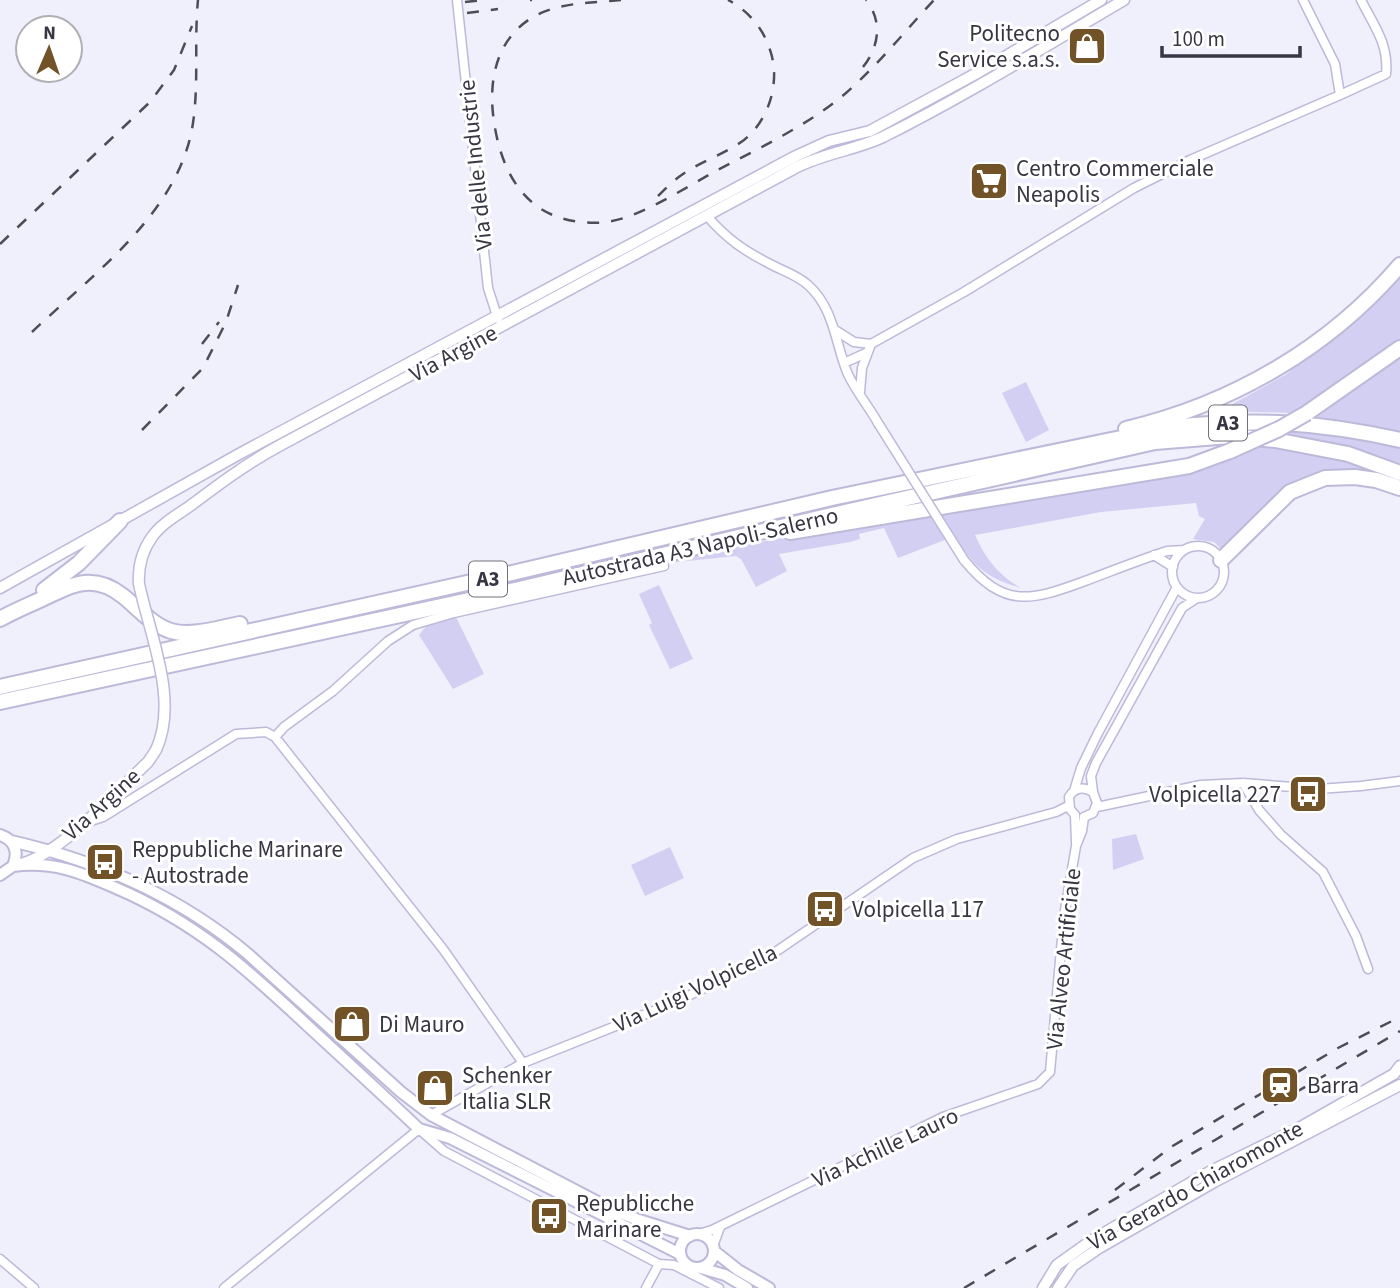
<svg xmlns="http://www.w3.org/2000/svg" width="1400" height="1288" viewBox="0 0 1400 1288" font-family="'Source Sans 3',sans-serif">
<style>
.green{fill:#d3cff2}
.lines{fill:none;stroke-linecap:round;stroke-linejoin:round}
.minor-casing{stroke:#bdb9d9;stroke-width:11}
.tertiary-casing{stroke:#bdb9d9;stroke-width:13}
.secondary-casing{stroke:#bdb9d9;stroke-width:14}
.motorway-casing{stroke:#bdb9d9;stroke-width:18}
.minor{stroke:#fff;stroke-width:8}
.tertiary{stroke:#fff;stroke-width:10}
.secondary{stroke:#fff;stroke-width:10}
.motorway{stroke:#fff;stroke-width:14}
.rail{stroke:#4d4c59;stroke-width:2.5;stroke-dasharray:12 12;stroke-linecap:butt}
.minor-bridge-casing{stroke:#bdb9d9;stroke-width:11;stroke-linecap:butt}
.tertiary-bridge-casing{stroke:#bdb9d9;stroke-width:13;stroke-linecap:butt}
.motorway-bridge-casing{stroke:#bdb9d9;stroke-width:18;stroke-linecap:butt}
.minor-bridge{stroke:#fff;stroke-width:8}
.tertiary-bridge{stroke:#fff;stroke-width:10}
.motorway-bridge{stroke:#fff;stroke-width:14}
.labels{text-anchor:middle;stroke-width:6;stroke-linejoin:round;paint-order:stroke}
.shield{fill:#fff;stroke:#73727b;stroke-width:2}
.shield-label{font-size:21px;font-weight:bold;fill:#373643}
.poi-label{font-size:23px;fill:#373643;stroke:#fff;text-anchor:start}
.street-label{font-size:23px;fill:#373643;stroke:#fff}
</style>
<rect width="100%" height="100%" fill="#f0effc"/>
<path class="green" d="M1400 274V339L1383 353 1293 413 1220 411 1285 375 1364 314Z
M1400 357V433L1317 417Z
M1026 382 1049 430 1026 442 1002 393Z
M1290 428 1326 431 1400 446V467L1345 447 1281 434Z
M1265 444 1364 465 1387 475C1300 458 1279 494 1221 549L1214 542 1193 539 1205 519 1199 516 1196 503 1101 512 975 535C986 559 998 575 1021 588 986 578 973 566 955 536L898 558 884 528 859 534 860 539 850 542 779 554 787 571 756 587 741 559 736 556 658 564 743 545 1237 455Z
M659 585 693 659 670 669 649 625 652 623 639 594Z
M456 617 484 674 453 689 419 635 428 624Z
M1136 834 1144 859 1113 870 1112 839Z
M670 847 684 878 645 896 631 865Z"/>
<g class="lines">
<g class="minor-casing">
<path id="minor" d="M457 0 488 288 498 319
M1340 95 1386 74C1389 44 1374 26 1361 0
M707 216C727 239 743 250 770 264 783 271 797 275 808 285 834 308 835 342 847 372 853 387 869 407 878 423
M835 330 854 342 871 344
M844 363 866 353
M860 392 862 368 871 344 964 292 1134 188 1190 160 1340 95 1335 64 1303 0
M1172 572a26 26 0 1 1 52 0a26 26 0 1 1-52 0Z
M1154 555 1173 567
M964 560C1004 609 1031 601 1085 581 1112 571 1139 560 1167 551L1184 550
M275 737 443 949 523 1063
M1243 783 1259 810 1281 835 1323 872 1356 936 1368 969
M1074 791 1081 768 1098 733 1177 587
M1093 792 1091 776 1096 763 1182 608 1197 598
M1097 807 1201 785 1243 783 1318 789 1361 786 1400 781
M1075 815 1070 809 1069 797C1074 788 1083 786 1093 792L1097 803 1093 813 1084 817
M1075 815 1076 843
M88 822 103 817 236 734 266 732 275 737 284 727 333 691 388 641 413 625 454 613 664 566
M431 1115 523 1063 676 1002 771 955 913 858 957 839 1056 812 1068 806
M699 1234 712 1230 943 1117 1038 1084 1050 1072 1064 916 1076 846 1082 831 1084 817
M713 1246 720 1227
M0 1259 34 1288
M224 1288 419 1129 444 1151 659 1264 674 1265 719 1288
M646 1288 659 1264"/>
</g>
<g class="tertiary-casing">
<path id="tertiary" d="M277 447 797 167C825 153 855 150 883 137 965 96 1044 47 1124 0
M0 588 241 453 794 157 829 141 870 131 979 72 1101 0
M21 864C62 853 116 792 148 762L156 750
M1043 1288 1057 1265 1092 1240 1209 1172 1299 1128 1394 1074 1400 1066
M1058 1288 1073 1266 1099 1248 1214 1182 1400 1085"/>
</g>
<g class="secondary-casing">
<path id="secondary" d="M0 835C15 840 19 852 13 866L0 875
M11 841C99 861 179 896 248 954L401 1092 431 1115 609 1208 636 1219 690 1236
M13 866C53 861 80 872 116 888 197 923 246 968 309 1027 346 1061 383 1095 419 1129L450 1138 680 1254
M680 1251a17 17 0 1 1 34 0a17 17 0 1 1-34 0Z
M714 1251 738 1270 769 1288
M701 1268 725 1275 747 1288"/>
</g>
<g class="motorway-casing">
<path id="motorway" d="M1307 413 1400 348
M1126 429C1232 404 1329 348 1400 265
M790 532 1189 466 1230 451
M1221 560 1290 492 1325 478 1355 477 1376 480 1400 488
M44 590 79 563 120 521
M0 619C14 611 29 605 44 598 73 584 94 573 123 596 138 608 152 625 171 631 191 637 219 628 240 624
M0 687 512 573 832 498 1174 427C1254 418 1321 422 1400 440
M0 702 515 590 823 517 1155 442 1230 436 1275 440 1348 454 1400 473"/>
</g>
<use href="#minor" class="minor"/>
<use href="#tertiary" class="tertiary"/>
<use href="#secondary" class="secondary"/>
<use href="#motorway" class="motorway"/>
<path class="rail" d="M530 0H532
M621 0C592 3 559 2 533 17 498 38 489 76 493 114 499 167 522 217 582 222 597 224 611 222 624 218 656 207 685 188 714 172 759 148 807 126 846 93 878 65 905 31 934 0
M465 2 483 0
M467 13 498 9
M863 67C879 47 883 21 866 0
M658 196C666 188 674 180 683 174 702 161 725 154 744 140 769 120 780 83 771 53 764 29 749 11 728 0
M0 244 150 102 174 70 192 26
M32 332C93 274 180 212 193 123 199 82 194 41 198 0
M202 344 219 322
M142 430 203 368 226 322 238 285
M1115 1190 1171 1147 1338 1048 1400 1017
M964 1288 1400 1031"/>
<g class="minor-bridge-casing">
<path id="minor-bridge" d="M878 423 964 560"/>
</g>
<g class="tertiary-bridge-casing">
<path id="tertiary-bridge" d="M156 750C179 700 150 636 139 584 138 568 142 551 152 537 161 524 177 515 190 506 218 485 246 464 277 447"/>
</g>
<g class="motorway-bridge-casing">
<path id="motorway-bridge" d="M1230 451 1279 429 1307 413"/>
</g>
<use href="#minor-bridge" class="minor-bridge"/>
<use href="#tertiary-bridge" class="tertiary-bridge"/>
<use href="#motorway-bridge" class="motorway-bridge"/>
</g>
<defs>
<g id="shop-square" transform="scale(2.0125)"><rect x="-9" y="-9" width="18" height="18" rx="4" fill="#725328" stroke="#fff"/><path d="M-5-2.5h2.3a2.7 3.5 0 0 1 5.4 0H5L5.5 6h-11ZM-1.5-2.5h3a1.5 2.3 0 0 0-3 0Z" fill="#fff"/></g>
<g id="supermarket-square" transform="scale(2.0125)"><rect x="-9" y="-9" width="18" height="18" rx="4" fill="#725328" stroke="#fff"/><path d="M-6-5.5h2.5l.6 2H6L4.5 2H-2.5L-4.4-4H-6ZM-1.5 3.2a1.3 1.3 0 1 0 .1 0ZM3 3.2a1.3 1.3 0 1 0 .1 0Z" fill="#fff"/></g>
<g id="bus-square" transform="scale(2.0125)"><rect x="-9" y="-9" width="18" height="18" rx="4" fill="#725328" stroke="#fff"/><path d="M-5-6H5V4H4V6H2V4H-2V6H-4V4H-5ZM-3.5-4V0h7V-4ZM-3.5 1.2v1.5H-2V1.2ZM2 1.2v1.5H3.5V1.2Z" fill="#fff"/></g>
<g id="station-square" transform="scale(2.0125)"><rect x="-9" y="-9" width="18" height="18" rx="4" fill="#725328" stroke="#fff"/><path d="M-3-6H3Q5-6 5-4V2Q5 4 3 4L4.5 6H3L1.5 4h-3L-3 6H-4.5L-3 4Q-5 4-5 2V-4Q-5-6-3-6ZM-3.5-4v3h7v-3ZM-3.5 1v1.5H-2V1ZM2 1v1.5H3.5V1Z" fill="#fff"/></g>
</defs>
<g fill-rule="evenodd">
<use href="#shop-square" x="1087" y="46"/>
<use href="#supermarket-square" x="989" y="181"/>
<use href="#bus-square" x="1308" y="794"/>
<use href="#bus-square" x="105" y="862"/>
<use href="#bus-square" x="825" y="909"/>
<use href="#shop-square" x="352" y="1024"/>
<use href="#station-square" x="1280" y="1085"/>
<use href="#shop-square" x="435" y="1088"/>
<use href="#bus-square" x="549" y="1216"/>
</g>
<g class="labels">
<g class="shield">
<rect x="1209" y="405.5" width="38" height="35" rx="5"/>
<rect x="469" y="561.5" width="38" height="35" rx="5"/>
</g>
<g class="shield-label">
<text x="1228" y="430">A3</text>
<text x="488" y="586">A3</text>
</g>
<g class="poi-label">
<text x="1060" y="41" text-anchor="end">Politecno<tspan x="1060" dy="26">Service s.a.s.</tspan></text>
<text x="1016" y="176">Centro Commerciale<tspan x="1016" dy="26">Neapolis</tspan></text>
<text x="1281" y="802" text-anchor="end">Volpicella 227</text>
<text x="132" y="857">Reppubliche Marinare<tspan x="132" dy="26">- Autostrade</tspan></text>
<text x="852" y="917">Volpicella 117</text>
<text x="379" y="1032">Di Mauro</text>
<text x="462" y="1083">Schenker<tspan x="462" dy="26">Italia SLR</tspan></text>
<text x="1307" y="1093">Barra</text>
<text x="576" y="1211">Republicche<tspan x="576" dy="26">Marinare</tspan></text>
</g>
<g class="street-label">
<text transform="translate(475 165) rotate(-96)" y="8">Via delle Industrie</text>
<text transform="translate(453 353) rotate(-28)" y="8">Via Argine</text>
<text transform="translate(700 546) rotate(-13)" y="8">Autostrada A3 Napoli-Salerno</text>
<text transform="translate(101 804) rotate(-42)" y="8">Via Argine</text>
<text transform="translate(1063 959) rotate(-84)" y="8">Via Alveo Artificiale</text>
<text transform="translate(695 988) rotate(-25)" y="8">Via Luigi Volpicella</text>
<text transform="translate(885 1147) rotate(-25)" y="8">Via Achille Lauro</text>
<text transform="translate(1195 1185) rotate(-29)" y="8">Via Gerardo Chiaromonte</text>
</g>
</g>
<g transform="translate(49 49) rotate(2)"><circle r="33" fill="#ffffff" stroke="#afafb4" stroke-width="2"/>
<path d="M0-5L12 26L0 18L-12 26Z" fill="#725328"/>
<text y="-10" font-size="19" font-weight="bold" text-anchor="middle" fill="#373643">N</text>
</g>
<path d="M1162 46v10h138v-10" fill="none" stroke="#373643" stroke-width="3.5"/>
<text x="1172" y="46" font-size="21" fill="#373643" stroke="#ffffff" stroke-width="5" paint-order="stroke">100 m</text>
</svg>
